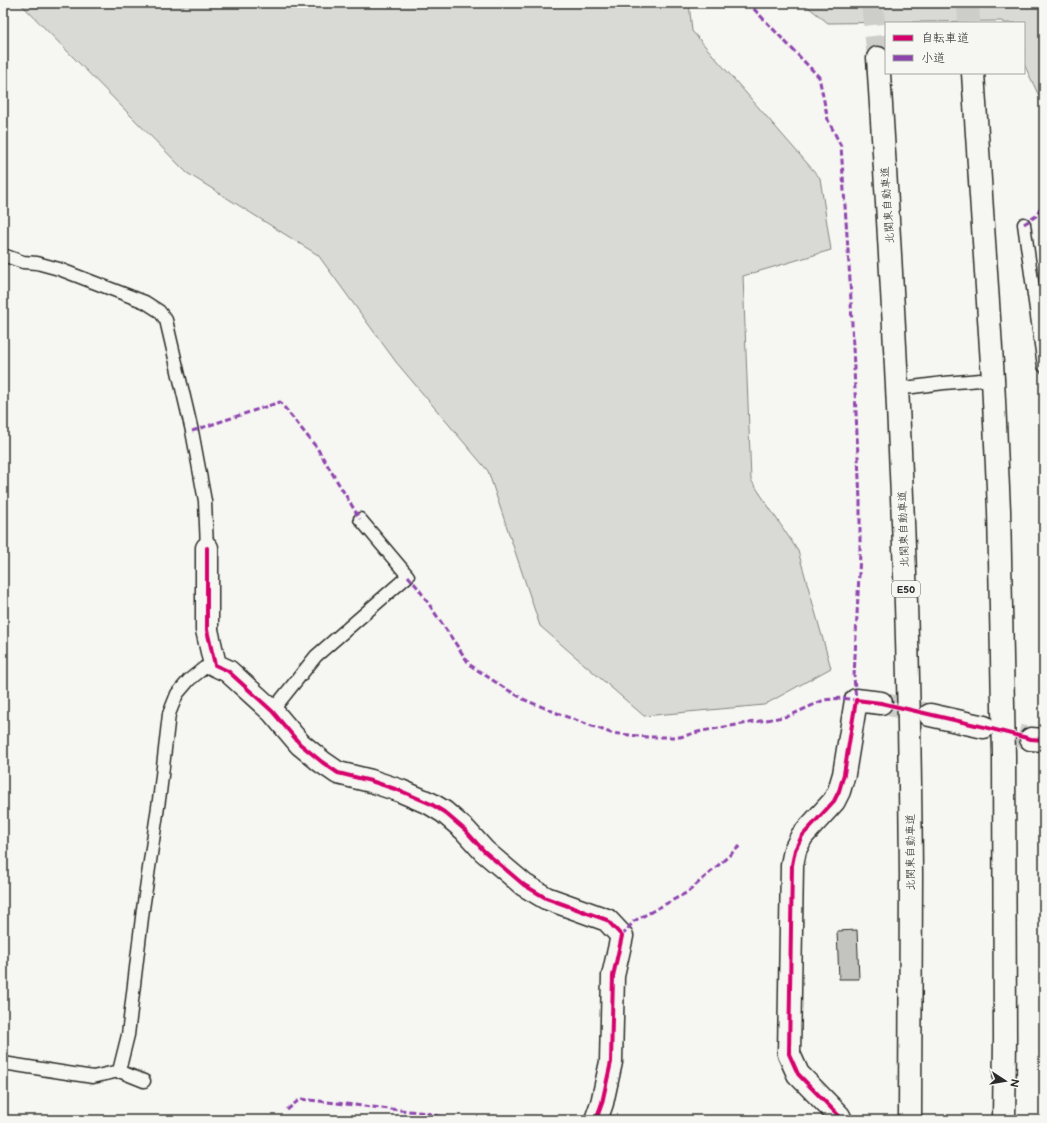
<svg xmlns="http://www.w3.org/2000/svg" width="1047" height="1123" viewBox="0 0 1047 1123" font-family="'Balsamiq Sans','Klee One',sans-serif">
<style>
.green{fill:#d9d9d5;stroke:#828280}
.building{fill:#c3c3c0;stroke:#2b2b2b}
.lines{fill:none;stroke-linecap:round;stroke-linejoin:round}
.street-tunnel{stroke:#cdcdca;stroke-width:22;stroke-dasharray:22 11;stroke-linecap:butt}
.highway-tunnel{stroke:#cdcdca;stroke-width:22;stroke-dasharray:22 11;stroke-linecap:butt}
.lane-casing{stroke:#2b2b2b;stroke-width:15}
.street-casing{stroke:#2b2b2b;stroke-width:25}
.highway-casing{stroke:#2b2b2b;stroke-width:25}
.lane{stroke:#f6f6f2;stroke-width:12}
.street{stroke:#f6f6f2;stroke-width:22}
.highway{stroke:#f6f6f2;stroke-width:22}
.quiet{stroke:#8e44ad;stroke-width:3;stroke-dasharray:6 3;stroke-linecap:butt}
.cycleway-casing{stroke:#f6f6f2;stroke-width:6}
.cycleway{stroke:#d6006c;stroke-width:4}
.labels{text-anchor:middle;stroke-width:3.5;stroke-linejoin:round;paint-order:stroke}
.shield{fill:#f6f6f2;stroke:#686867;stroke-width:1}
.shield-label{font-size:10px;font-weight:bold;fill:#2b2b2b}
.street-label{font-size:11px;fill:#2b2b2b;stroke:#f6f6f2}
</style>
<rect width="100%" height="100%" fill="#f6f6f2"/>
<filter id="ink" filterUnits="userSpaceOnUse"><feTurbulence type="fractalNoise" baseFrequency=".025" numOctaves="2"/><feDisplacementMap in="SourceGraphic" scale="8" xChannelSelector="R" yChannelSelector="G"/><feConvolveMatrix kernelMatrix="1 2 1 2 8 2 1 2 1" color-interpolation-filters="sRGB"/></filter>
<g filter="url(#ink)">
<path class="green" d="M20 3H689L692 31 820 178 831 250 743 276 751 480 798 551 831 668 764 705 644 716 540 626 488 471 396 362 318 255 187 173Z
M803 3H1044V96H1039L1024 64V23H1004L1003 21 828 23Z"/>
<path class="building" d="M857 930 859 979H839L837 931Z"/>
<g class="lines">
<path class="street-tunnel" d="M881 703 927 714
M986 727 1031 739"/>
<path class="highway-tunnel" d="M872 3 878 58
M968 3 969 23"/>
<g class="lane-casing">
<path id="lane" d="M1024 224 1044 366
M3 255 23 262 37 263 59 269 145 302 159 311 166 320 192 431 205 501 207 548
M897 389 944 383 993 379
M272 711 316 656 408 576 360 519
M3 1063 93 1077 119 1071 128 1035 143 909 160 793 169 714 177 694 189 680 204 668 215 665
M119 1071 144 1081"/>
</g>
<g class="street-casing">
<path id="street" d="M207 548V630L215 665 228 671 272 711 300 744 322 762 338 773 371 781 401 791 431 804 444 812 465 830 484 851 524 885 546 898 607 920 622 936 613 976 611 1062 602 1103 596 1120
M930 715 984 727
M1031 739 1044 740
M841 1120 839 1116 798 1074 789 1054 792 865 795 850 802 836 834 801 839 791 844 774 856 700 881 703"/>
</g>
<g class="highway-casing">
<path id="highway" d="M878 58C888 212 897 367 903 522 908 639 910 757 911 874 911 956 911 1038 910 1120
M973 73 993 379 999 510 1004 756 1005 1039 1004 1120"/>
</g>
<use href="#lane" class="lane"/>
<use href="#street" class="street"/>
<use href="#highway" class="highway"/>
<path class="quiet" d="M1024 224 1036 216 1044 201
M192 431 280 402 317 448 360 519
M408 576 418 588 470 665 503 687 525 700 562 715 611 733 647 737H680L702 731 789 716 824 700 842 698 856 700 854 677 860 553V501L850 280 841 146 828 120 819 77 753 8 751 3
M622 936 634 921 688 892 740 846
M287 1110 300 1099 427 1113 453 1120"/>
<g class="cycleway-casing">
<path id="cycleway" d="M207 548V630L215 665 228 671 272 711 300 744 322 762 338 773 371 781 401 791 431 804 444 812 465 830 484 851 524 885 546 898 607 920 622 936 613 976 611 1062 602 1103 596 1120
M841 1120 839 1116 798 1074 789 1054 792 865 795 850 802 836 834 801 839 791 844 774 856 700 881 703 984 727 1031 739 1044 740"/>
</g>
<use href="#cycleway" class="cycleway"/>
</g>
</g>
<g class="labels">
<rect class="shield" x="892" y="581" width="28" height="16" rx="3"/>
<g class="shield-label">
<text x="906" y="593">E50</text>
</g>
<g class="street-label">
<text transform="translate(887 205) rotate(-94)" y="4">北関東自動車道</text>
<text transform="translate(903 529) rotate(-92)" y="4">北関東自動車道</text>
<text transform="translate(910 852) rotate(-90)" y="4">北関東自動車道</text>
</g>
</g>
<rect width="1047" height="1123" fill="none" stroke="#f6f6f2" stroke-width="16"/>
<rect x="8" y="8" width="1031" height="1107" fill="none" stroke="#2b2b2b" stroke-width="1.5" filter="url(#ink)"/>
<rect x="885" y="22" width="140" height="52" fill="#f6f6f2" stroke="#a5a5a2"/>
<rect x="893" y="35" width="20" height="6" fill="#d6006c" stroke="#a5a5a2"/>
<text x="921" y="42" font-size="12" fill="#2b2b2b">自転車道</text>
<rect x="893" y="55" width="20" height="6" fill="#8e44ad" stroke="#a5a5a2"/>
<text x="921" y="62" font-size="12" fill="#2b2b2b">小道</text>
<g transform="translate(1005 1081) rotate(102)" stroke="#f6f6f2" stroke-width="3" paint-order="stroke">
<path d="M0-3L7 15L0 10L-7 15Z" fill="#2b2b2b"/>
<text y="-6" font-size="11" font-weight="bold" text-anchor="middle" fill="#2b2b2b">N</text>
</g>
</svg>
